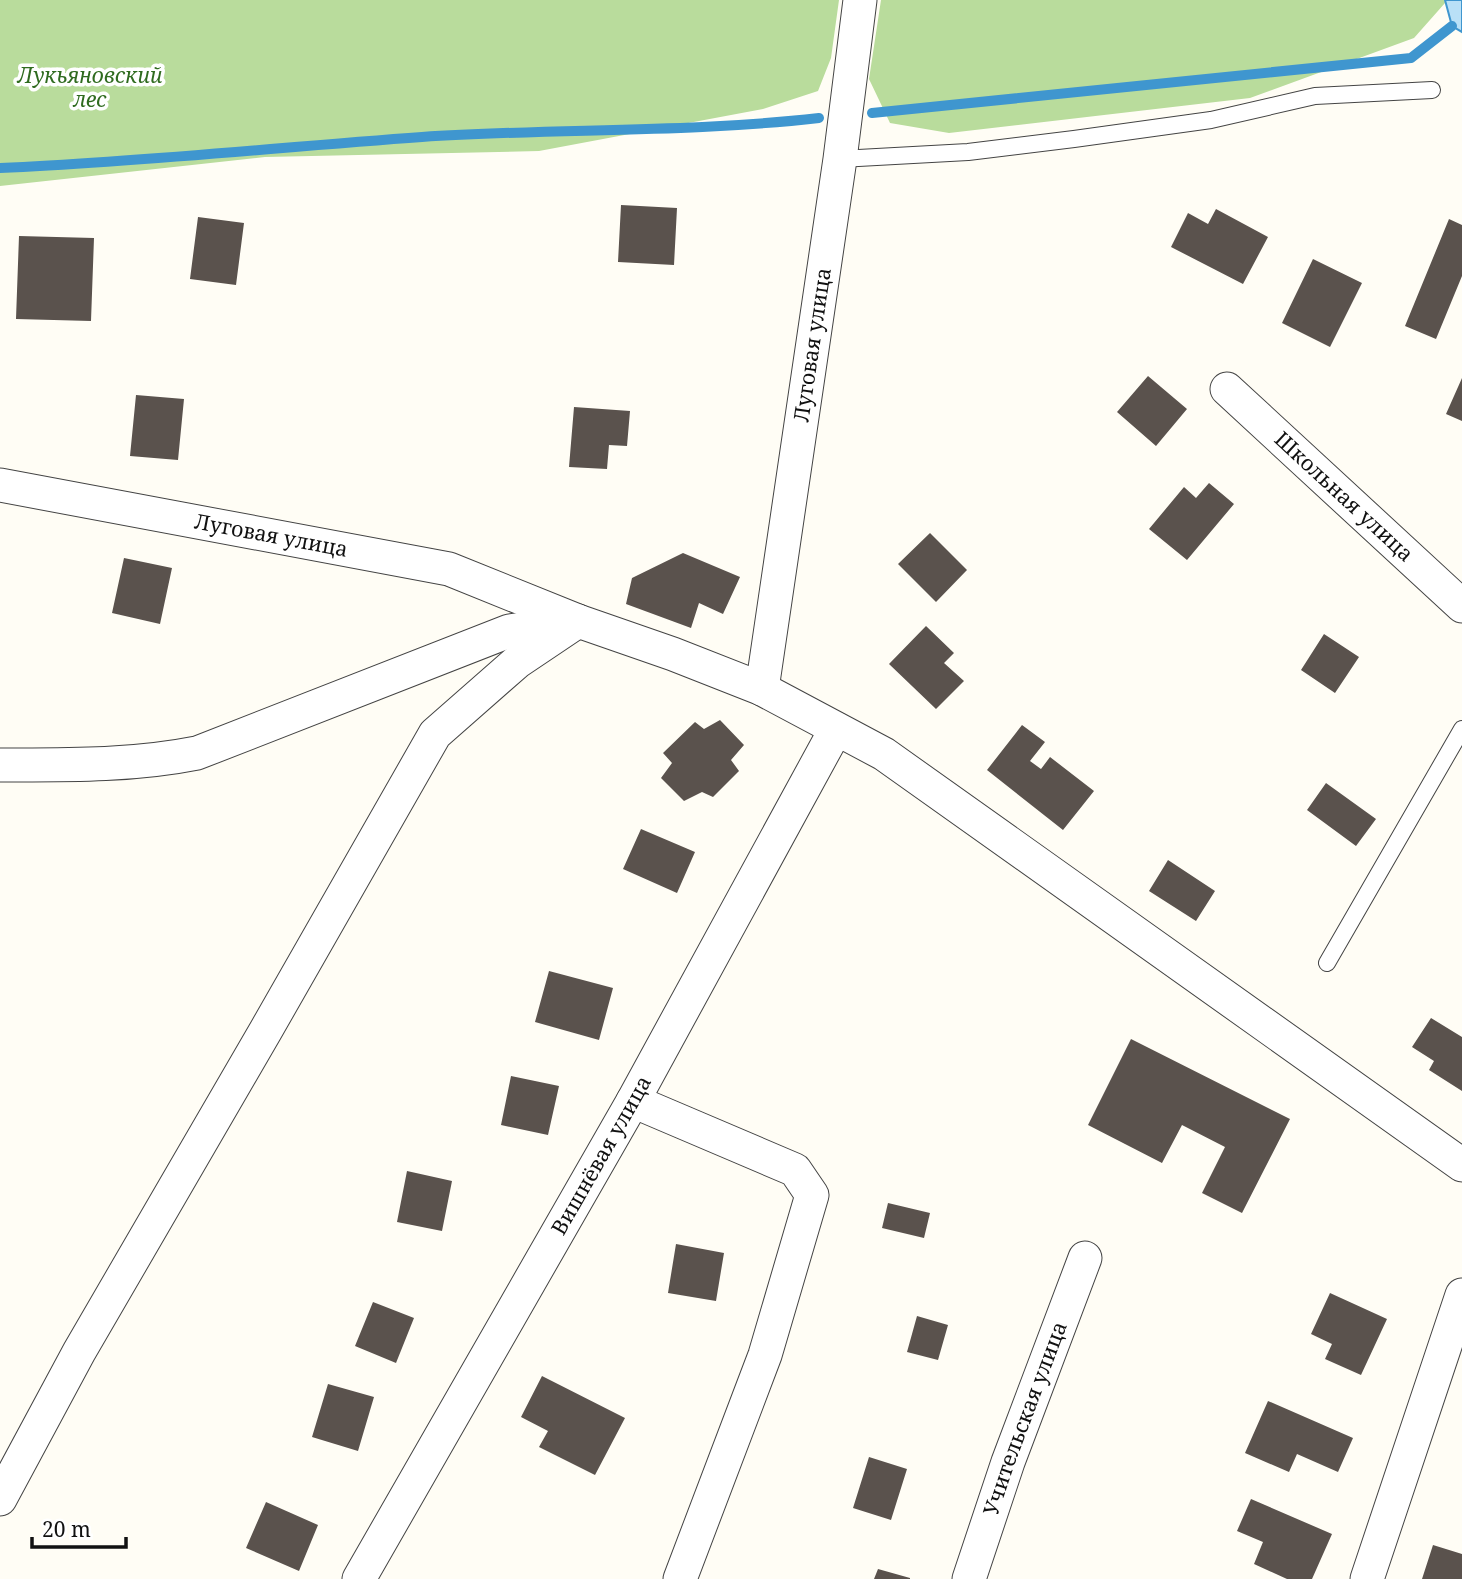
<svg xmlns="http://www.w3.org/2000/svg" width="1462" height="1579" viewBox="0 0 1462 1579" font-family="'Noto Serif',serif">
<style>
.forest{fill:#b9dc9c}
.water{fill:#b9e0f7;stroke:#3f96cf;stroke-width:2}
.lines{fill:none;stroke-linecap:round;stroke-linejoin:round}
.stream{stroke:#3f96cf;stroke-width:10}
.building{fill:#5a524d}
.lane-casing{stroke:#444;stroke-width:18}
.street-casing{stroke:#444;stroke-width:35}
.lane{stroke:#fff;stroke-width:16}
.street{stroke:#fff;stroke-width:33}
.labels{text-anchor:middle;stroke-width:7;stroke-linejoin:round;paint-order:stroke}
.park-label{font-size:21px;font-style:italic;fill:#2f6b1f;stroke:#fff}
.street-label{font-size:21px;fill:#111;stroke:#fff}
</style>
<rect width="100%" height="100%" fill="#fffdf5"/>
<path class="forest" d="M0 0H839L831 58 818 91 763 109 539 151 265 157 0 186Z
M881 0H1445V3L1414 38 1250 98 949 133 890 123 869 79Z"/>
<path class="water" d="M1445 0H1462V32L1452 26Z"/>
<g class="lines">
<path class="stream" d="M872 113 1411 58 1452 26
M0 168C141 162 281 147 422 137 555 128 687 133 819 118"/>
</g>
<path class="building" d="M621 205 677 208 674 265 618 262Z
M1216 209 1268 237 1243 284 1171 247 1188 213 1208 224Z
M198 217 244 223 236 285 190 279Z
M1449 219 1462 225V276L1436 339 1405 326Z
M19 236 94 238 91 321 16 319Z
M1313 259 1362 283 1330 347 1282 323Z
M1148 376 1187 409 1156 446 1117 412Z
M1462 378V421L1446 414Z
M136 395 184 399 178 460 130 456Z
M574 407 630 411 627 446 609 445 607 469 569 467Z
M1209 483 1234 504 1187 560 1149 529 1184 487 1196 498Z
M930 533 967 570 936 602 898 564Z
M683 553 740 577 723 614 699 603 691 628 626 604 632 578Z
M124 558 172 568 160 624 112 613Z
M926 626 954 653 944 663 964 681 936 709 889 664Z
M1324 634 1359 657 1335 693 1301 670Z
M720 720 744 745 731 760 739 771 713 797 702 792 684 801 661 778 672 763 663 753 695 722 704 729Z
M1022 725 1045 742 1030 761 1041 769 1050 757 1094 791 1063 830 987 770Z
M1326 783 1376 819 1356 846 1307 810Z
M641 829 695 852 677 893 623 869Z
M1168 860 1215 891 1196 921 1149 891Z
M549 971 613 988 599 1040 535 1022Z
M1431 1018 1462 1037V1091L1429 1070 1434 1061 1412 1047Z
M1131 1039 1290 1119 1242 1213 1202 1193 1225 1147 1182 1125 1162 1163 1088 1125Z
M511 1076 559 1086 548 1135 501 1125Z
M407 1171 452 1181 442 1231 397 1222Z
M888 1203 930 1213 924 1238 882 1228Z
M676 1244 724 1253 716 1301 668 1293Z
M1330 1293 1387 1319 1361 1375 1325 1359 1332 1344 1311 1334Z
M373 1302 414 1318 396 1363 355 1346Z
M917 1316 948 1325 938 1360 907 1352Z
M542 1376 625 1418 595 1475 539 1447 548 1431 521 1417Z
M328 1384 374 1397 358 1451 312 1437Z
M1268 1401 1353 1438 1338 1472 1297 1454 1289 1472 1245 1453Z
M869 1457 907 1469 891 1520 853 1508Z
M1251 1499 1332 1534 1312 1579H1287L1254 1564 1263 1542 1237 1531Z
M266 1502 318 1525 299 1571 246 1548Z
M1433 1545 1462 1554V1579H1422Z
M878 1569 910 1578V1579H874Z"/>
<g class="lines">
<g class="lane-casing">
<path id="lane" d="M840 159 968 152 1074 139 1211 120 1315 96 1432 90
M1327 963 1462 729"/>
</g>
<g class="street-casing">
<g id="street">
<path id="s1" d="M1227 389 1462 606"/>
<path id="s2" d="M0 485 449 569 578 621 673 654 762 689 884 754 1462 1165"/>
<path id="s3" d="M762 689 840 159 860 0"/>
<path d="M0 765C66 765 132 766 197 753L509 631 572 622"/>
<path d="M633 1101 795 1170 812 1195 765 1355 680 1579"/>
<path d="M0 1499 79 1352 266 1030 435 734 517 662 578 621"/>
<path id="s4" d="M359 1579 633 1101 836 729"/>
<path id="s5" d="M969 1579 1008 1462 1085 1258"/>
<path d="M1367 1579 1462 1295"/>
</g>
</g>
<use href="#lane" class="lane"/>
<use href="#street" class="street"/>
</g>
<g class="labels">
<g class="park-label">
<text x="90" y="83">Лукьяновский<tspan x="90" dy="24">лес</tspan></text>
</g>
<g class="street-label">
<text dy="7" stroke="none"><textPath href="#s3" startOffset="348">Луговая улица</textPath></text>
<text dy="7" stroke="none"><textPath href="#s1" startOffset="159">Школьная улица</textPath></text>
<text dy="7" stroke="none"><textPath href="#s2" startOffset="276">Луговая улица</textPath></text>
<text dy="7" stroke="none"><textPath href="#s4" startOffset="488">Вишнёвая улица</textPath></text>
<text dy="7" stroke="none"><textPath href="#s5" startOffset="170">Учительская улица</textPath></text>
</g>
</g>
<path d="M32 1537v10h94v-10" fill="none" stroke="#111111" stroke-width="3.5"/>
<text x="42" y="1537" font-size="21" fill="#111111" stroke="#ffffff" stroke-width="5" paint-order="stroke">20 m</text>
</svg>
